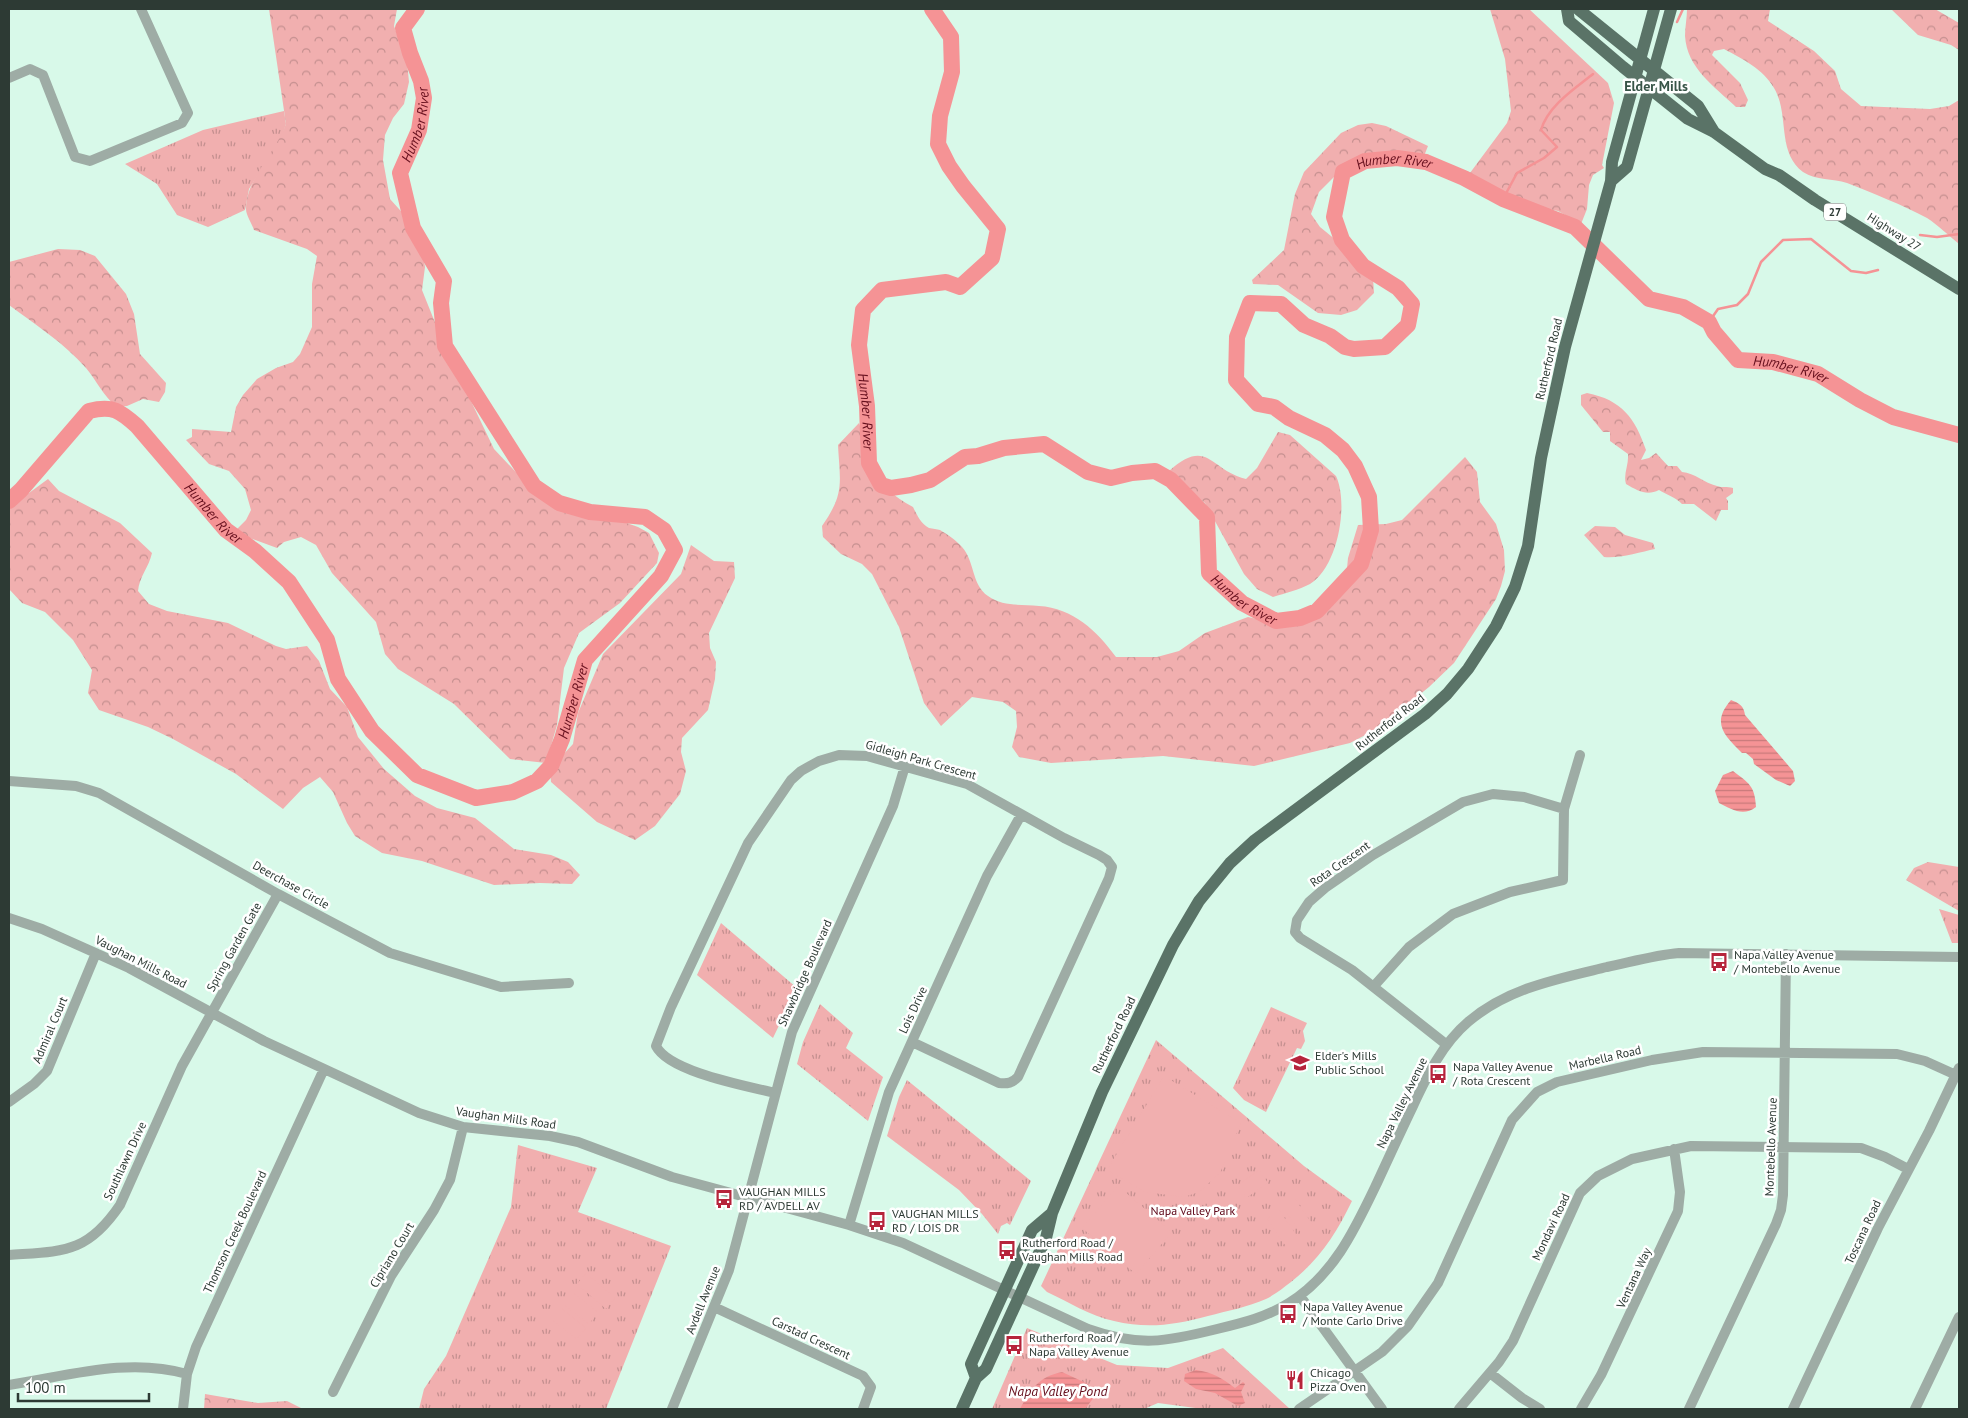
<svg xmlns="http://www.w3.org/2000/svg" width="1968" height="1418" viewBox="0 0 1968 1418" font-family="'PT Sans',sans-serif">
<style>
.grass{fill:url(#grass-tufts)}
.forest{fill:url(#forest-crowns)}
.garden{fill:#f1afaf}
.water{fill:url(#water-rules)}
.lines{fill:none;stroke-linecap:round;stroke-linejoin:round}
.stream{stroke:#f59395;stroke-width:2.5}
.river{stroke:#f59395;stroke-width:16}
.minor{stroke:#9eaca5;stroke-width:10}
.major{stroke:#5a7367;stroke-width:12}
.labels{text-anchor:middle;stroke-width:5;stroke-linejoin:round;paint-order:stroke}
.shield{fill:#fff;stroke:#6c7571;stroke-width:1}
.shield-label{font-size:11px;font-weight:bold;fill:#2d3a34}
.street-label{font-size:12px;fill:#2d3a34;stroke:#fff}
.poi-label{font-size:12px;fill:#2d3a34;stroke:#fff;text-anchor:start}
.park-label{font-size:12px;fill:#5a0013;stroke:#fff}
.neighbourhood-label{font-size:14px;font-weight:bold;fill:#375447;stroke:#fff}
.water-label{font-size:14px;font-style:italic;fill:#660f1d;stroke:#fff}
</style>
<defs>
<pattern id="grass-tufts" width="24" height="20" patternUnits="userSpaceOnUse" patternTransform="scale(1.25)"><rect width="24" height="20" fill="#f1afaf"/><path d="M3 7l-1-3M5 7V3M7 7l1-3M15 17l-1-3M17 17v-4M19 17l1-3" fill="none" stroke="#c48f8f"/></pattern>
<pattern id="forest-crowns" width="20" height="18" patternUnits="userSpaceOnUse" patternTransform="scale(1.25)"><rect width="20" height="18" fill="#f1afaf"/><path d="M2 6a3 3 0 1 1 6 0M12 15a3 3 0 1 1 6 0" fill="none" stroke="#c48f8f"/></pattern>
<pattern id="water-rules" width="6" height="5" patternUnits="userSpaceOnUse" patternTransform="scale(1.25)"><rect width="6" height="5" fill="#f59395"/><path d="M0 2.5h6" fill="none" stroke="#c7797a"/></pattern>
</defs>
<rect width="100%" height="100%" fill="#d8f9e9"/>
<path class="grass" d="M284 111 286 124 282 136 249 189 245 210 208 227 177 215 157 184 125 164 203 130Z
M1939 909 1959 915V943H1952Z
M721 923 797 988 773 1038 697 975Z
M820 1004 853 1033 846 1048 883 1077 868 1121 797 1064 803 1042Z
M1271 1007 1307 1023 1303 1031 1305 1041 1301 1049 1297 1048 1266 1112 1244 1100 1233 1088Z
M1156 1040 1304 1166 1352 1201C1336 1234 1320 1259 1291 1282 1283 1288 1276 1294 1266 1299 1248 1307 1227 1311 1208 1316 1175 1325 1147 1329 1114 1321 1090 1316 1069 1302 1047 1292L1041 1286Z
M907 1080 1031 1181 1010 1225 1007 1223 1001 1226 998 1234 982 1214 959 1190 887 1136 899 1097Z
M518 1145 597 1168 578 1212 671 1246 606 1409H419L424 1389 446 1356 511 1207Z
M1027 1328 1117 1365 1168 1368 1223 1348 1290 1409H1203L1158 1403 1144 1409H992Z"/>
<path class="forest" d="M269 9H397L394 26 407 62 409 82 404 104 393 118 385 135 383 160 390 199 408 219 420 239 425 267 422 290 444 345 494 449 529 486 556 508 595 520 621 521 638 527 649 533 659 553 657 563 620 603 579 633 564 668 557 725 546 763 510 759 454 704 398 669 385 654 376 622 332 573 316 545 301 537 284 542 277 548 247 537 236 530 246 520 251 510 245 489 229 471 209 464 186 440 192 437V429L231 432 236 407 243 395 257 379 276 368 293 362 300 354 312 327V284L317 256 307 249 254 230C252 224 246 215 246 209 246 179 276 152 286 124Z
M1490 9H1529L1608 83 1614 103 1602 165 1604 168 1593 175 1589 185 1587 209 1581 224 1558 211 1539 207 1502 195 1467 177 1507 123 1511 111 1505 59Z
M1687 9H1770L1768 21 1814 51 1835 71 1841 89 1861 106 1930 109 1949 106 1959 100V244C1949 236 1938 225 1927 218 1903 205 1872 193 1847 183 1833 178 1816 181 1803 172 1776 151 1790 115 1774 88 1763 69 1743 59 1724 49L1714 51 1712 55 1740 83 1748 100 1745 107H1736C1714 86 1687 68 1685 36 1685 27 1687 18 1687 9Z
M1891 9H1935L1959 23V50L1951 45 1918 35Z
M1372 123 1386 126 1428 146 1422 161 1395 153H1364L1335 176 1319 192 1311 214 1320 227 1364 263 1373 278 1374 293 1357 310 1341 315 1318 313 1278 285 1253 284 1252 280 1284 250 1295 194 1304 172 1341 133 1358 125Z
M58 249 80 250 95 256 126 294 134 314 140 354 166 383 165 392 159 402 143 399 127 406 117 407C103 396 97 381 86 368 64 343 36 325 9 305V262Z
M1587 393C1622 400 1635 418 1646 450L1641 460 1649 458 1656 453 1668 466H1677L1682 472C1695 473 1704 483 1717 486 1722 488 1727 486 1733 488V493L1726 498 1728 501V510H1721L1716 521 1694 504H1682C1675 497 1667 495 1659 490 1647 496 1638 491 1626 484 1623 474 1629 465 1628 454L1610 441V432H1603L1581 405V395Z
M859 423C873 463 873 486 913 507 917 515 921 524 929 528 933 529 937 529 940 530 947 534 957 541 962 547 975 561 971 584 988 596 1003 607 1021 604 1039 606 1073 608 1097 631 1116 657H1157L1179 651 1205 633 1248 617 1261 620 1306 618 1326 610 1345 589 1348 558 1358 525 1386 524 1402 520 1465 457 1477 472 1480 502 1496 524 1504 550 1505 571 1501 586 1496 599 1454 663 1429 687 1377 729 1350 743 1254 766 1163 756 1051 763 1019 757 1012 747 1017 727 1016 711 1003 702 972 697 941 726 924 703 899 627 872 574 862 564 841 554 823 537 822 526C845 493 840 483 838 445Z
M1278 432 1290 435 1336 476C1349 504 1338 567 1310 584 1299 590 1285 593 1273 597L1257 589 1244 574 1205 503 1168 472C1208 436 1209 470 1246 479L1257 468Z
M48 479 59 491 120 523 152 553C149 567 139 577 138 591L149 604 167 611 228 623 276 646 286 649 307 646 319 661 330 689 347 707 358 737 384 769 415 796 437 808 475 818 514 849 551 855 568 862 580 875 572 884 540 883 494 885 422 861 382 853 355 836 347 823 333 792 320 777 303 788 283 809 236 774 173 739 148 727 99 710 88 693 92 670 73 640 45 612 22 603 9 589V499L29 493Z
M1595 526 1615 527 1625 535 1653 543 1655 549C1641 552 1617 559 1604 557L1584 535Z
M691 545 714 561 734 562 735 578 709 633 710 648 716 662 715 679 708 710 682 738 681 752 686 771 680 794 655 826 635 840 597 822 551 782 550 769 573 744 578 713 603 654 681 574Z
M1928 862 1959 867V911L1906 880 1914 868Z
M205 1394 258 1403 287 1401 303 1409H204Z"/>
<path class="garden" d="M1164 1076 1241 1123 1220 1173 1199 1192 1184 1197 1145 1192 1107 1170Z
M1259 1170 1268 1183 1246 1198 1238 1185Z
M1118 1186 1172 1232 1136 1274 1082 1228Z
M1218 1198 1227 1211 1205 1226 1196 1213Z
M1295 1199 1313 1225 1301 1233 1283 1208Z
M1279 1210 1297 1236 1285 1245 1267 1219Z
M586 1273 615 1298 606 1309 577 1284Z
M573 1293 598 1312 589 1324 564 1305Z
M561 1308 586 1328 577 1339 552 1320Z"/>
<path class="water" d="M1731 700C1739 703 1744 706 1745 715L1793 771 1795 781 1790 786 1776 780 1754 764 1753 759 1746 753H1742C1724 735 1711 723 1731 700Z
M1733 771C1749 783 1755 786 1756 807 1743 817 1731 809 1719 803L1715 791 1723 775Z
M1196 1370C1212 1372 1222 1378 1235 1388L1243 1382 1245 1384 1241 1392 1245 1403 1238 1406 1215 1393 1196 1389 1184 1381 1185 1374Z
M1062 1372 1088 1384 1095 1396 1085 1409H1020C1031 1389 1038 1377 1062 1372Z"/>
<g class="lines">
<path class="stream" d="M1677 22 1683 9
M1503 199 1517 173 1544 158 1557 147 1541 130C1548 106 1574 89 1593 74
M1920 235 1937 237 1959 234
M1709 322 1718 309 1737 305 1748 294 1761 262 1783 240 1811 239 1851 271 1866 273 1878 270"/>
<g class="river">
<path id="s1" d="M932 9 951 37 952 72 940 116 938 144 949 166 963 186 998 229 992 258 960 287 946 282 882 290 863 310 859 345 867 406 869 463 881 485 891 488 911 485 930 480 965 457 978 456 1004 448 1044 444 1088 472 1111 478 1132 473 1155 471 1171 480 1207 517 1209 573 1242 603 1276 621 1300 618 1317 611 1361 564 1371 530 1369 497 1355 466 1343 450 1325 435 1289 418 1274 407 1258 404 1236 380 1237 337 1250 303 1281 304 1304 325 1330 336 1345 347 1354 349 1385 347 1408 325 1412 304 1398 288 1363 266 1342 240 1334 217 1343 172 1365 161 1397 158 1426 162 1464 178 1503 199 1575 227 1649 299 1683 307 1709 322 1714 332 1738 360 1773 362 1818 374 1860 400 1893 417 1959 435"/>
<path id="s2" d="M9 501 21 490 89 411C113 405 120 411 137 426L226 530 255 551 289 582 327 640 338 679 372 731 417 775 476 798 513 792 537 781 551 766 562 739 585 660 661 576 675 550 664 530 645 517 590 512 559 503 534 486 445 346 441 303 444 281 413 228 400 173 419 130 424 98 421 81 410 53 403 28 417 9"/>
</g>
<path class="minor" d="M9 78 30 69 43 75 75 157 90 161 182 123 188 113 141 9
M9 781 76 786 99 793 278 894 390 953 501 987 569 983
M9 918 42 929 129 968 264 1041 419 1113 463 1127 550 1136 578 1142 672 1177 849 1225 903 1243 1088 1329C1139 1347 1165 1342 1217 1329 1242 1323 1267 1317 1289 1303 1334 1275 1355 1229 1377 1183 1389 1157 1401 1131 1413 1106 1427 1076 1442 1044 1468 1022 1508 988 1557 979 1607 967 1631 962 1655 955 1679 953L1959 957
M1374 986 1409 947 1453 914 1510 892 1563 880 1564 809 1580 755
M1447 1045 1352 970 1300 938 1295 932 1297 920 1309 902 1325 888 1373 855 1463 802 1493 794 1524 797 1564 809
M775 1093C747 1086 669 1072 656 1046L671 1007 748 843 791 780 801 771 819 761 839 755 867 756 967 784 1064 838 1099 855 1107 860 1112 867 1109 878 1018 1077C1012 1083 1008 1084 999 1083L912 1042
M9 1102 34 1084 47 1071 96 953
M849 1225 889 1092 987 876 1021 815
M9 1255C63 1251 87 1254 120 1205L182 1066 278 894
M1300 1296 1382 1409
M714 1307 863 1376 871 1387 863 1409
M1490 1373 1522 1398 1540 1409
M9 1385C68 1376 128 1357 187 1374
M333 1392 391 1276 434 1210 450 1180 463 1127
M183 1409 187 1374 196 1347 324 1069
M672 1409 729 1270 792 1032 893 806 905 766
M1299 1409 1382 1352 1408 1326 1438 1283 1512 1120 1537 1092 1557 1082 1652 1060 1703 1052 1897 1054 1925 1061 1956 1075
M1459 1409 1499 1362 1513 1341 1580 1193 1598 1176 1632 1159 1691 1146 1861 1148 1885 1157 1908 1169
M1581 1409 1601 1375 1678 1211 1680 1192 1674 1149
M1689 1409 1776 1224 1781 1210 1783 1195 1786 954
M1793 1409 1878 1228 1929 1131 1959 1068
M1915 1409 1959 1317"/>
<path class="major" d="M1567 9 1569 21 1623 67 1688 119 1714 132 1765 169 1779 175 1815 200 1959 289
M1578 9 1698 106 1714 132
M1611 181 1627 167 1671 9
M976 1378 971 1364 1032 1230 1052 1213
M962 1409 976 1378 986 1369 1046 1238 1052 1213 1102 1092 1173 945 1199 901 1230 863 1255 840 1425 714 1447 694 1468 669 1496 626 1515 587 1528 546 1541 458 1565 347 1611 181 1612 162 1654 9"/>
</g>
<defs>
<g id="bus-bare" transform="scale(1.5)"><path d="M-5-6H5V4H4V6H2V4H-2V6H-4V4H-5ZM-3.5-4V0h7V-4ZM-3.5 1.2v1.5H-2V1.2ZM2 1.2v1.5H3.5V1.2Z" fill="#b6243b" stroke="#fff" stroke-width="2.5" paint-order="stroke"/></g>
<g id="school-bare" transform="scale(1.5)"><path d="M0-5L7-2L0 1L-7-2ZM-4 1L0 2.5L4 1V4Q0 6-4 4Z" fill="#b6243b" stroke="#fff" stroke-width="2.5" paint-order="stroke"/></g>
<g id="restaurant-bare" transform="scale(1.5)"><path d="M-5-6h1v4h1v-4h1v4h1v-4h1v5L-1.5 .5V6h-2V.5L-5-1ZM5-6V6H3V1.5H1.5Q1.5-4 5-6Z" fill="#b6243b" stroke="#fff" stroke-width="2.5" paint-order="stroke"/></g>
</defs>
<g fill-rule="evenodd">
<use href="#bus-bare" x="1719" y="962"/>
<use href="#school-bare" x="1300" y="1063"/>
<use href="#bus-bare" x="1438" y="1074"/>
<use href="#bus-bare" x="724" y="1199"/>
<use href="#bus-bare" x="877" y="1221"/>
<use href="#bus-bare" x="1007" y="1250"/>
<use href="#bus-bare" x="1288" y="1314"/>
<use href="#bus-bare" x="1014" y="1345"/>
<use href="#restaurant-bare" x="1295" y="1380"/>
</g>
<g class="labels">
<rect class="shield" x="1824" y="203.5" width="22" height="17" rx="4"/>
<g class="shield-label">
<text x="1835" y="216">27</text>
</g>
<g class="street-label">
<text transform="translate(1894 232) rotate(32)" y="4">Highway 27</text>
<text transform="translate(1549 359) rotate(-77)" y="4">Rutherford Road</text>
<text transform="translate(1390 722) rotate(-38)" y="4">Rutherford Road</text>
<text transform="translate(921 760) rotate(16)" y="4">Gidleigh Park Crescent</text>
<text transform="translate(1340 864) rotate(-35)" y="4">Rota Crescent</text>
<text transform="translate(291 885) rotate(29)" y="4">Deerchase Circle</text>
<text transform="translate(234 947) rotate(-61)" y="4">Spring Garden Gate</text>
<text transform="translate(141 962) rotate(27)" y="4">Vaughan Mills Road</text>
<text transform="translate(805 973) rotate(-66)" y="4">Shawbridge Boulevard</text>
<text transform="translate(913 1010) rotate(-65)" y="4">Lois Drive</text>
<text transform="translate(50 1030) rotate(-67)" y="4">Admiral Court</text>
<text transform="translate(1114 1035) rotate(-64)" y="4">Rutherford Road</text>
<text transform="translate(1605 1058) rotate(-13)" y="4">Marbella Road</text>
<text transform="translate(1402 1103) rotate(-64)" y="4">Napa Valley Avenue</text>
<text transform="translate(506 1118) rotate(8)" y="4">Vaughan Mills Road</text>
<text transform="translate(1771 1147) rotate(-88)" y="4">Montebello Avenue</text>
<text transform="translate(125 1161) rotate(-65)" y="4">Southlawn Drive</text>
<text transform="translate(1551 1227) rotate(-65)" y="4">Mondavi Road</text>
<text transform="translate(235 1232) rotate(-65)" y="4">Thomson Creek Boulevard</text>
<text transform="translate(1863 1232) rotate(-65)" y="4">Toscana Road</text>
<text transform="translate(392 1255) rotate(-59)" y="4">Cipriano Court</text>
<text transform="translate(1634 1278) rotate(-65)" y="4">Ventana Way</text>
<text transform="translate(703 1300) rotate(-68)" y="4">Avdell Avenue</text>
<text transform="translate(811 1338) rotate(25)" y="4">Carstad Crescent</text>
</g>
<g class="poi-label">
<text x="1734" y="959">Napa Valley Avenue<tspan x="1734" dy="14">/ Montebello Avenue</tspan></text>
<text x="1315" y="1060">Elder's Mills<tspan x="1315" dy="14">Public School</tspan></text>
<text x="1453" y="1071">Napa Valley Avenue<tspan x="1453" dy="14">/ Rota Crescent</tspan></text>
<text x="739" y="1196">VAUGHAN MILLS<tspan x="739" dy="14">RD / AVDELL AV</tspan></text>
<text x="892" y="1218">VAUGHAN MILLS<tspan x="892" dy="14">RD / LOIS DR</tspan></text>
<text x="1022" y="1247">Rutherford Road /<tspan x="1022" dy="14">Vaughan Mills Road</tspan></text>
<text x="1303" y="1311">Napa Valley Avenue<tspan x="1303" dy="14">/ Monte Carlo Drive</tspan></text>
<text x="1029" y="1342">Rutherford Road /<tspan x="1029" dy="14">Napa Valley Avenue</tspan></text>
<text x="1310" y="1377">Chicago<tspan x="1310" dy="14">Pizza Oven</tspan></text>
</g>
<g class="park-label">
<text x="1193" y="1215">Napa Valley Park</text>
</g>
<g class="neighbourhood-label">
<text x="1656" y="91">Elder Mills</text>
</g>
<g class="water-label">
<text dy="5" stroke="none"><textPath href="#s2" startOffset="1594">Humber River</textPath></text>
<text dy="5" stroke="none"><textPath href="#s1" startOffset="1970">Humber River</textPath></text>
<text dy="5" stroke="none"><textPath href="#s1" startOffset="2435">Humber River</textPath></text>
<text dy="5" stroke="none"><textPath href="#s1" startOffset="529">Humber River</textPath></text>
<text dy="5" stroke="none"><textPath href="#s2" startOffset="290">Humber River</textPath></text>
<text dy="5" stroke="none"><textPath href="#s1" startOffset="1069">Humber River</textPath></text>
<text dy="5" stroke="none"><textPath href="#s2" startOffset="844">Humber River</textPath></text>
<text x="1058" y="1396">Napa Valley Pond</text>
</g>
</g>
<rect width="1968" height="1418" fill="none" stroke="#2d3a34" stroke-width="20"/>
<path d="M18 1393v8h131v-8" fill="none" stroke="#2d3a34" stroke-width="2.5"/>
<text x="25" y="1393" font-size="15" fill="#2d3a34" stroke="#ffffff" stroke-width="4" paint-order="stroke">100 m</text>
</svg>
